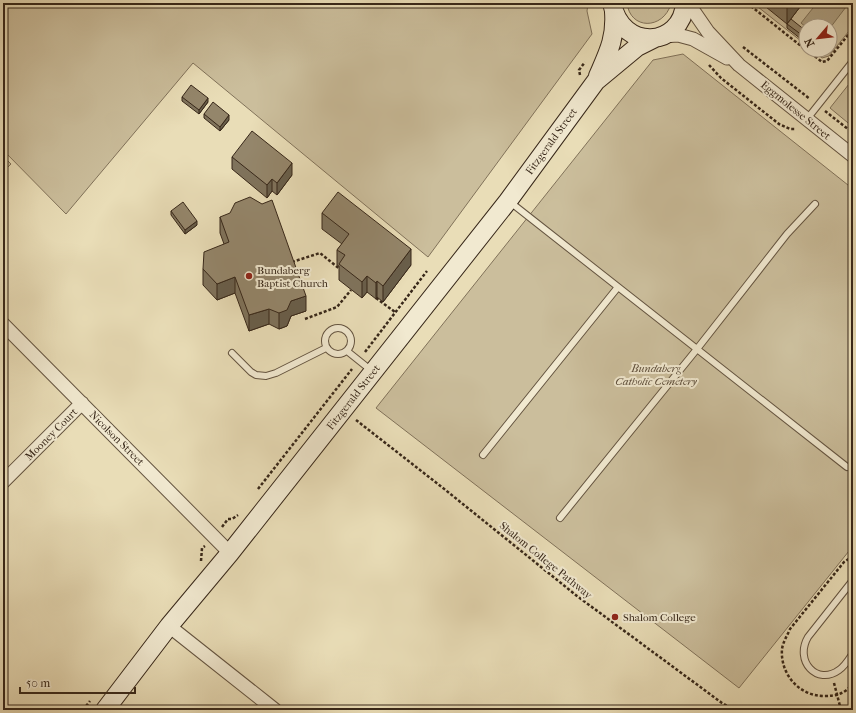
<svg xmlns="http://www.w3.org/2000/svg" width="856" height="713" viewBox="0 0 856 713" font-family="'IM FELL French Canon',serif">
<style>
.green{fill:#cbbe9c;stroke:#81725a}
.water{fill:#ac9f81;stroke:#7d6f57}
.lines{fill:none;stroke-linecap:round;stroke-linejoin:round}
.lane-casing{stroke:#645440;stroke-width:8}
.street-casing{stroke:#645440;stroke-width:15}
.secondary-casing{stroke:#372719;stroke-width:20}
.path{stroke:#372719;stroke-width:2.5;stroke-dasharray:3 2;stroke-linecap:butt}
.lane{stroke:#f1e9d0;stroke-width:6}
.street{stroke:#f1e9d0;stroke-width:13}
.secondary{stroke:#f1e9d0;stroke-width:18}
.wall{fill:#7f735c;stroke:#372719}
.shaded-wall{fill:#685e4b;stroke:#372719}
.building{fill:#94866b;stroke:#372719}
.poi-dot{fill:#8f2418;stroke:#f1e9d0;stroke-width:1.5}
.labels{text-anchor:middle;stroke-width:4;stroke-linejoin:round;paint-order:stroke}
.street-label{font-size:11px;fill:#372719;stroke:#f1e9d0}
.poi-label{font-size:11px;fill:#372719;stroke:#f1e9d0;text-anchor:start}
.park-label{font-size:11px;font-style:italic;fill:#5c4d3a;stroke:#f1e9d0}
</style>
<rect width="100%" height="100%" fill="#e9ddb7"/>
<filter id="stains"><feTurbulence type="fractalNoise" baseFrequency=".005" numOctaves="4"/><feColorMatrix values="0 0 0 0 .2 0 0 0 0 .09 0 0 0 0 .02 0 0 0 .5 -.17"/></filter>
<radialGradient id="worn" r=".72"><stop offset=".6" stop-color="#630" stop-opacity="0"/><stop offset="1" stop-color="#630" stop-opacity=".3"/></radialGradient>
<path class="green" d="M3 3H588L587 11 592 34 428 257 193 63 66 214 3 150Z
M627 3H671V4C663 30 630 30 627 3Z
M753 3H853V26L829 56 822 58 812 50H830V26H806V45Z
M683 54 853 189V546L739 688 376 408 653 60Z
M853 79V127L830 108Z
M3 156 11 164 3 172Z"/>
<path class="water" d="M817 3H849L830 28V26H806V27L801 23Z"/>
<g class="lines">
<g class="lane-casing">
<path id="lane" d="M807 119 853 61
M510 202 847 467
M325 341a13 13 0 1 1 26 0a13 13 0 1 1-26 0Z
M347 351 372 371
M232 353 251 372 256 375 266 376 276 373 326 348
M483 455 618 287
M560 518 697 349 787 234 815 204
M853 580 808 637C794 661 817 686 839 670 845 666 849 659 853 653"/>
</g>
<g class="street-casing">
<path id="street" d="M688 3 708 32 739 65 853 156
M663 36 678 35 693 39 727 58
M3 324 230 553
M3 482 82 403
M169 626 275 710"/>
</g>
<g class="secondary-casing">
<path id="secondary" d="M612 3C621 52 682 48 685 3
M598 76C608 53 616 38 614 12
M105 710 169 626 230 553 508 201 596 81 637 47 655 38"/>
</g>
<path class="path" d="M747 3 806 50
M743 47 810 99
M807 50 822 62 827 61 853 29
M709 65 721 78 779 124 790 129H796
M580 75 579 70 585 62
M825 111 853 133
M292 262 320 253 341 270
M376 298 395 312
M305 319 337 307 351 290
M365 352 427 271
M356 420 443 488 577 596 722 703 734 710
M258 489 352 369
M222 527 228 519H232L238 515
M853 556 844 562 790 629C787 636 783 642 782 649 780 674 799 696 824 696 837 696 845 694 853 683
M201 561 202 548 205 546
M834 683 841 710
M83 710 90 701"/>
<use href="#lane" class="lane"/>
<use href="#street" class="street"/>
<use href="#secondary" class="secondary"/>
</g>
<path class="wall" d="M761 3H803L787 24Z
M787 24 806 31V43L787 28Z
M815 50H824L821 54Z
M182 97 208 102 199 114 182 101Z
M204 114 229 120 220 131 204 118Z
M232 157 292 175 277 195 272 191 267 198 232 169Z
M171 211 197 225 185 234 171 215Z
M322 213 411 265 383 302 377 297 376 299 367 292 362 298 339 280V266L337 265V250L342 244 322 229Z
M220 217 306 311 291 316 287 326 279 329 269 324 249 331 235 293 217 300 203 285V269L224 244 220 233Z"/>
<path class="shaded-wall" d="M790 3H803L787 24V8Z
M821 50H824L821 54Z
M208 98V102L199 114V110Z
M229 115V120L220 131V127Z
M292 163V175L277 195V183Z
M272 179V191L267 198V185Z
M197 221V225L185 234V230Z
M411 249V265L383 302V286Z
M367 276V292L362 298V282Z
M235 277V293L217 300V284Z
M377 281V297L376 299V283Z
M306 296V311L291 316 287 326 279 329V313L291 301Z
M269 309V324L249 331V315Z"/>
<path class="building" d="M781 3H790L787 8Z
M791 19 806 31V38L787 24Z
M191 85 208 98 199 110 182 97Z
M213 102 229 115 220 127 204 114Z
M252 131 292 163 277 183 272 179 267 185 232 157Z
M338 192 411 249 383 286 377 281 376 283 367 276 362 282 339 264 345 255 337 250 349 234 322 213Z
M250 197 262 204 272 200 306 296 291 301 287 310 279 313 269 309 249 315 235 277 217 284 203 269 204 252 229 242 220 217 230 213 235 203Z
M183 202 197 221 185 230 171 211Z"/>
<g class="poi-dot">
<circle cx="249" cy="276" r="4"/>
<circle cx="615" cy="617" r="4"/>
</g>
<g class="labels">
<g class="street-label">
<text transform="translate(796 110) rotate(39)" y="4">Eggmolesse Street</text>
<text transform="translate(551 141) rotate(-54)" y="4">Fitzgerald Street</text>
<text transform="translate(353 397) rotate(-52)" y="4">Fitzgerald Street</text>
<text transform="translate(51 434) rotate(-45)" y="4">Mooney Court</text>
<text transform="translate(117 438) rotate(45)" y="4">Nicolson Street</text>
<text transform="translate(546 560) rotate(39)" y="4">Shalom College Pathway</text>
</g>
<g class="poi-label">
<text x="257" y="274">Bundaberg<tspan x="257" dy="13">Baptist Church</tspan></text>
<text x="623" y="621">Shalom College</text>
</g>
<g class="park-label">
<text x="656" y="372">Bundaberg<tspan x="656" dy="13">Catholic Cemetery</tspan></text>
</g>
</g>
<rect width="856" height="713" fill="none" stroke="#e9ddb7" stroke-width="16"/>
<rect x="4" y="4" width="848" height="705" fill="none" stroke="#372719" stroke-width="2"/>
<rect x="8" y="8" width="840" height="697" fill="none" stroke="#372719"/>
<g transform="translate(818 38) rotate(242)"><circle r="19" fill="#f1e9d0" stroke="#a79b87"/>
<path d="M0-3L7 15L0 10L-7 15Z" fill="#8f2418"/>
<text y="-6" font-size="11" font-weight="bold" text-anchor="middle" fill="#372719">N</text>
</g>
<path d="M20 687v6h115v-6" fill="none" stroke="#372719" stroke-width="2"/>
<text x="26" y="687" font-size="12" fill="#372719" stroke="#f1e9d0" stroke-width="3" paint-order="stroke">50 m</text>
<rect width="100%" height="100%" filter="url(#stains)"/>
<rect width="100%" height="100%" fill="url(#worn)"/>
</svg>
